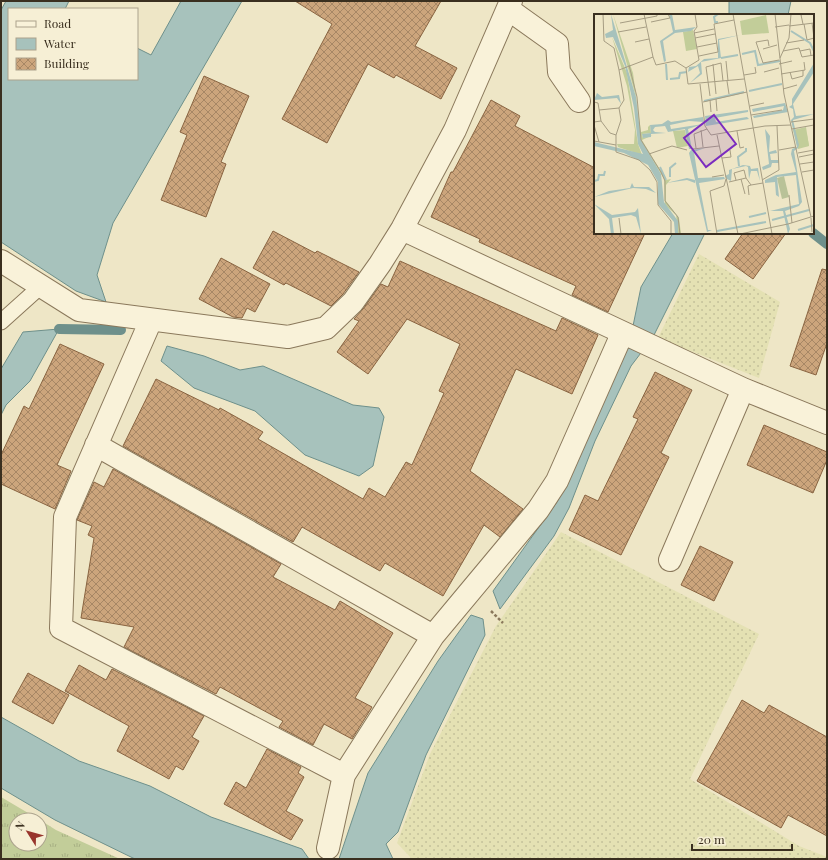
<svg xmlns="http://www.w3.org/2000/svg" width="828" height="860" viewBox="0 0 828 860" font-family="'Playfair Display',serif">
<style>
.farmland{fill:url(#farmland-dots)}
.grass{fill:url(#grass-tufts)}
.water{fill:#a7c2bc;stroke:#6e908b}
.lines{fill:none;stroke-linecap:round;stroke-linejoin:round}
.stream{stroke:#6e908b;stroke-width:10}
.building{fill:url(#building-cross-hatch);stroke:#896441}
.service-casing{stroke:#8a785b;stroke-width:17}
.minor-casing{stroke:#8a785b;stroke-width:24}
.path{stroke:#8a785b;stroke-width:2.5;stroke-dasharray:3 2;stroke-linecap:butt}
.service{stroke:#f9f2d9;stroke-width:15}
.minor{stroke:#f9f2d9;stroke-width:22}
.inset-river{fill:none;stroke:#a7c2bc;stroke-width:2}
.inset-road{fill:none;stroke:#a69d83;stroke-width:1}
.view{fill:#7b2cbf;fill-opacity:0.15;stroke:#7b2cbf;stroke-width:2}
.inset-edge{fill:none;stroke:#3a2f1f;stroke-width:2}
</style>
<defs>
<pattern id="farmland-dots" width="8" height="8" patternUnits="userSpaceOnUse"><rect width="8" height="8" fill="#e4e1b3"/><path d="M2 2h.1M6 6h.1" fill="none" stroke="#c4c19a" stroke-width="1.8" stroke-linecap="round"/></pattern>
<pattern id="grass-tufts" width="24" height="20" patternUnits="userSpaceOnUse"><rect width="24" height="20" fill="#c2cd99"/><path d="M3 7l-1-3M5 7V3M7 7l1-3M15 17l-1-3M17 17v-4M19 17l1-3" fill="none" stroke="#a7b083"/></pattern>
<pattern id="building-cross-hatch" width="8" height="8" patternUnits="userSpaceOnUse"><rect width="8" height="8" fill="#cca57c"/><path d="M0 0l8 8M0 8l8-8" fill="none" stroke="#a78765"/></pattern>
</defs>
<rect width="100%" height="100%" fill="#eee6c6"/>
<path class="farmland" d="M699 254 780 302 759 378 658 338Z
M561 532 759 634 690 779 799 846 827 857V859H412L397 843 430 754 496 626Z"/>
<path class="grass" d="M1 797 40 820H16V844H40V820L56 830 120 859H1Z"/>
<path class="water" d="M6 1H69L65 9H9V79H137V48L151 55 181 1H242L113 223 97 275 106 302 76 291 1 242V10Z
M729 1H791L788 15H729Z
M673 233H705L653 337 631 366 595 441 569 508 554 536 500 609 493 591 557 502 633 326 641 287Z
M59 329 30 381 6 405 1 415V369L23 332Z
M167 346 204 356 240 370 263 366 353 405 379 408 384 417 373 466 359 476 305 455 255 411 194 388 161 361Z
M471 615 483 619 485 635 426 755 398 832 386 844 393 859H339L368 773 438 661Z
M1 717 79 761 150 786 211 817 302 849 309 859H135L55 820 1 788Z"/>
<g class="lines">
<path class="stream" d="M813 233 827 244
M59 329 121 330"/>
</g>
<path class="building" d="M295 1H441L415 46 457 68 441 99 396 75 394 78 368 64 327 143 282 119 332 24Z
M204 76 249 96 221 162 226 164 206 217 161 200 187 135 180 132Z
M491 100 520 116 515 126 595 168V233H645L608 312 572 295 576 286 479 242 480 239 431 217 451 172H453Z
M273 231 315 253 317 251 359 272 343 294 331 306 286 283 284 285 253 268Z
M743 233H786L753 279 725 259Z
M221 258 270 284 255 312 247 308 242 318 233 317 199 299Z
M400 261 556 331 562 318 598 335 572 394 516 369 470 471 523 509 500 537 484 525 443 596 385 563 380 571 302 527 293 542 123 446 156 379 219 410 220 408 263 432 258 439 363 499 369 488 385 497 406 462 412 465 444 393 439 391 460 344 407 319 368 374 337 352 359 321 354 319 363 309 381 284 388 287Z
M822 269 827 270V343L816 375 790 366Z
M60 344 104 364 57 465 71 471 55 509 1 484V455L24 406 29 409Z
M655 372 692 390 661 453 669 457 621 555 569 530 585 495 598 501 638 419 633 417Z
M764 425 827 452V460L813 493 747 465Z
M113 469 281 564 273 577 335 610 340 601 393 633 355 698 372 707 352 739 324 724 313 745 279 727 283 721 220 687 216 694 124 647 134 627 81 618 94 538 88 535 92 526 77 520 94 482 104 487Z
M700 546 733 562 714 601 681 585Z
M79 665 106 680 112 669 204 716 192 737 199 741 183 770 176 766 169 779 117 751 129 726 65 691Z
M28 673 69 695 53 724 12 702Z
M742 700 764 713 769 705 827 737V836L788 815 781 828 697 781Z
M267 749 301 767 298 773 304 777 286 811 303 820 291 840 224 804 236 782 246 788Z"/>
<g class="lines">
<g class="service-casing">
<path id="service" d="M1 322 41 286"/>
</g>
<g class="minor-casing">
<path id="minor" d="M508 9 557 44 559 72 579 101
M402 229 743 389 827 423
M1 261 79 310 288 337 326 328 353 302 380 264 402 229 455 130 511 1
M151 320 65 517 61 628 344 775
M96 445 433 636
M670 560 743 389
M328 848 344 775 433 636 538 510 557 481 622 334"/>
</g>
<path class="path" d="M491 611 503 623"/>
<use href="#service" class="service"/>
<use href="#minor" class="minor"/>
</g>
<g transform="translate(594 14)">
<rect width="220" height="220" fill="#eee6c6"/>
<path d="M19 0 39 59 47 118 54 116V113L56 111 57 119 48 120 49 124 59 121 48 126 72 166 77 165 72 171V187L85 204 87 220H84L82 201 71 191 70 165 47 127 42 83ZM99 16 103 35 92 37 89 18ZM18 23 33 59 44 130 48 141 24 133 23 130H40L41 116 33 72ZM212 113 215 132 204 135 199 116ZM91 116 94 132 83 134 79 117Z" fill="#c2cd99"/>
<path d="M201 119H203L206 126 209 123 208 129 211 131 213 130 211 124 213 121 215 132 204 133Z" fill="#c2cd99"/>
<path d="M190 162 195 183 188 185 183 164Z" fill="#b9c298"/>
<path d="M172 1 175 19 148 21 146 7Z" fill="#c2cd99"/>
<path d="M17 0 42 83 47 126 67 160 70 188 84 207V220H81L80 208 64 190V168L54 151 30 139 0 132V128L49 140 44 130 40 94 31 52 19 23 12 24 11 20 19 16ZM75 0H78L81 16 102 13 97 17 81 19 69 27 72 47 70 48 66 27 79 18ZM146 21 125 26 127 44 107 48 108 60 96 69 106 59 104 52 94 58 95 53 102 52 110 45 124 44V25ZM220 49V58L199 90 202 102 220 100 199 106 205 131 204 134 200 137 208 188 205 192 191 197 196 215 194 220 189 197H176L205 190 202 161 183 163 185 183 182 181 181 168 171 169V166L182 161 202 158 197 140 198 135 203 133 197 106 200 103 199 95 195 93 198 91V85ZM3 79 8 83 25 81 27 90 23 84 0 86ZM191 89 194 98 160 104 159 102 189 96 190 92 159 98 158 95ZM154 96V98L121 104 122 108 153 103 155 105 112 112 111 102ZM109 103 110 108 95 107 76 111 77 115 109 110 94 115 98 135H95L91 115 74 118 71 112 61 113 59 116 61 118 72 119 57 120V123L49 124 48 120 57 119 56 111 68 110 74 106 77 108ZM171 115 176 122 175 138 182 136 183 139 176 140 177 146H185V149H178L177 153 169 156 168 153 175 150ZM111 134 100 138 104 164 130 163 131 165 105 169 114 216H118L113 218 95 139 97 136ZM149 151 156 152 157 155 164 154 166 167 163 157H157L155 165 154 153 152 152 138 155 137 167 133 165 131 162 135 160V156ZM93 164 101 166V169L93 166 72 169ZM38 169 40 173H55L62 179 52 175 39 174 0 183 15 177 36 174ZM0 190 18 201 41 198 44 194 47 220 42 203 37 201 18 204 20 220H17L15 205Z" fill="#a7c2bc"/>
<path class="inset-river" d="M124 0 120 3 121 8H124M197 17 216 29 220 37M148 40 161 37 164 51 186 47M127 44 144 41M72 50 73 66M76 65 85 64 86 59 93 58M155 77 188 70M110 87 150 78M145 152 144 143 152 137V134M66 153 72 166M76 163V154L82 149M0 167 4 166 5 161H10L11 157M155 203 172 199M178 206 215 196M204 216 220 211M123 217 172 208"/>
<path class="inset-road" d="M9 0 10 27 20 34 25 56M50 0 59 43 25 56 30 86 25 94 27 106 22 121V138L45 146 56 156 63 168 64 191 77 207V220M101 0 103 13 100 17 105 46 92 54 94 70 150 65M139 0 178 220M181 0 190 80 217 203M57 8 76 4 74 0M26 9 63 2V0M209 10 207 1 210 0M210 10 213 26 220 24 218 9M195 12 220 9M181 13 195 11M24 18 52 13M100 19 120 15M101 24 121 20M41 28 55 25M192 29 210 26M175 32 174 26 162 28 169 49 185 46M103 33 123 29M169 35 183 31M189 37 205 34 208 43 220 41M206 37 216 35 217 42M105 42 124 38 120 10 140 6M59 43 62 51 81 47 92 54M186 44 195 24 197 0M132 47 134 67M119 50 122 80M185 50 198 47M35 51 43 83 47 126 67 158 71 167V187L84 203 86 220M170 58 185 54M196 58 198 65 209 62V56M187 60 211 56 210 48M150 61 162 59 161 53M133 67 135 80M106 70 111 112 117 121 171 112 197 111M189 75 203 71M116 82 112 53 127 49 129 67M122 85 123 97M116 86 117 98M0 88 4 89 7 107M109 88 153 78M156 92 170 89M5 96 25 94M157 101 188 96M0 108 7 107 16 119 22 121M197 108 220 105M0 111 5 128M198 115 220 111M107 116 109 133M143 117 146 134 150 133M123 121 144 220M0 127 22 131M102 134 100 120 113 115M99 135 125 132M185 136 202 133M204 139 220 136M55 140 78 132 93 136M205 143 220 140M128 144 137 143 136 136M206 150 220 148M208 158 220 156M118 163 130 161M147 165 151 180M142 166 140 159 150 156 152 164M168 166 185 156 183 112M135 168 152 164 157 171 169 169M155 181 154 172 157 171M195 181 198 209M25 204 27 220M217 204 218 218M123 220 116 177 130 172 132 165M146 220 194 210 220 202"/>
<path class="view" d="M120 101 142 130 112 153 90 124Z"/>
<rect width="220" height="220" class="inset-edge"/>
</g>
<rect width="828" height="860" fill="none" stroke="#3a2f1f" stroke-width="4"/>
<rect x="8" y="8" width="130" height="72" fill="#f6efd5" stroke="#aba28c"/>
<rect x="16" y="21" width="20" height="6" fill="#f9f2d9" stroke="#aba28c"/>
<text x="44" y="28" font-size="12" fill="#3a2f1f">Road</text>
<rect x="16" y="38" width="20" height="12" fill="#a7c2bc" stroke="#aba28c"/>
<text x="44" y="48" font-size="12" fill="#3a2f1f">Water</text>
<rect x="16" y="58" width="20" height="12" fill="url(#building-cross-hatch)" stroke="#aba28c"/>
<text x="44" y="68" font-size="12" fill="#3a2f1f">Building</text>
<g transform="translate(28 832) rotate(307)"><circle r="19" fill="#f6efd5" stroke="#aba28c"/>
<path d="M0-3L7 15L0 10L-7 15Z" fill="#98352c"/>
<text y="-6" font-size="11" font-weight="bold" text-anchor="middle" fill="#3a2f1f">N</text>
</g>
<path d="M692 844v6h100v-6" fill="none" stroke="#3a2f1f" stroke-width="2"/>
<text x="698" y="844" font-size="12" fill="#3a2f1f" stroke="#f6efd5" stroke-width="3" paint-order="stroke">20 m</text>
</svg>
